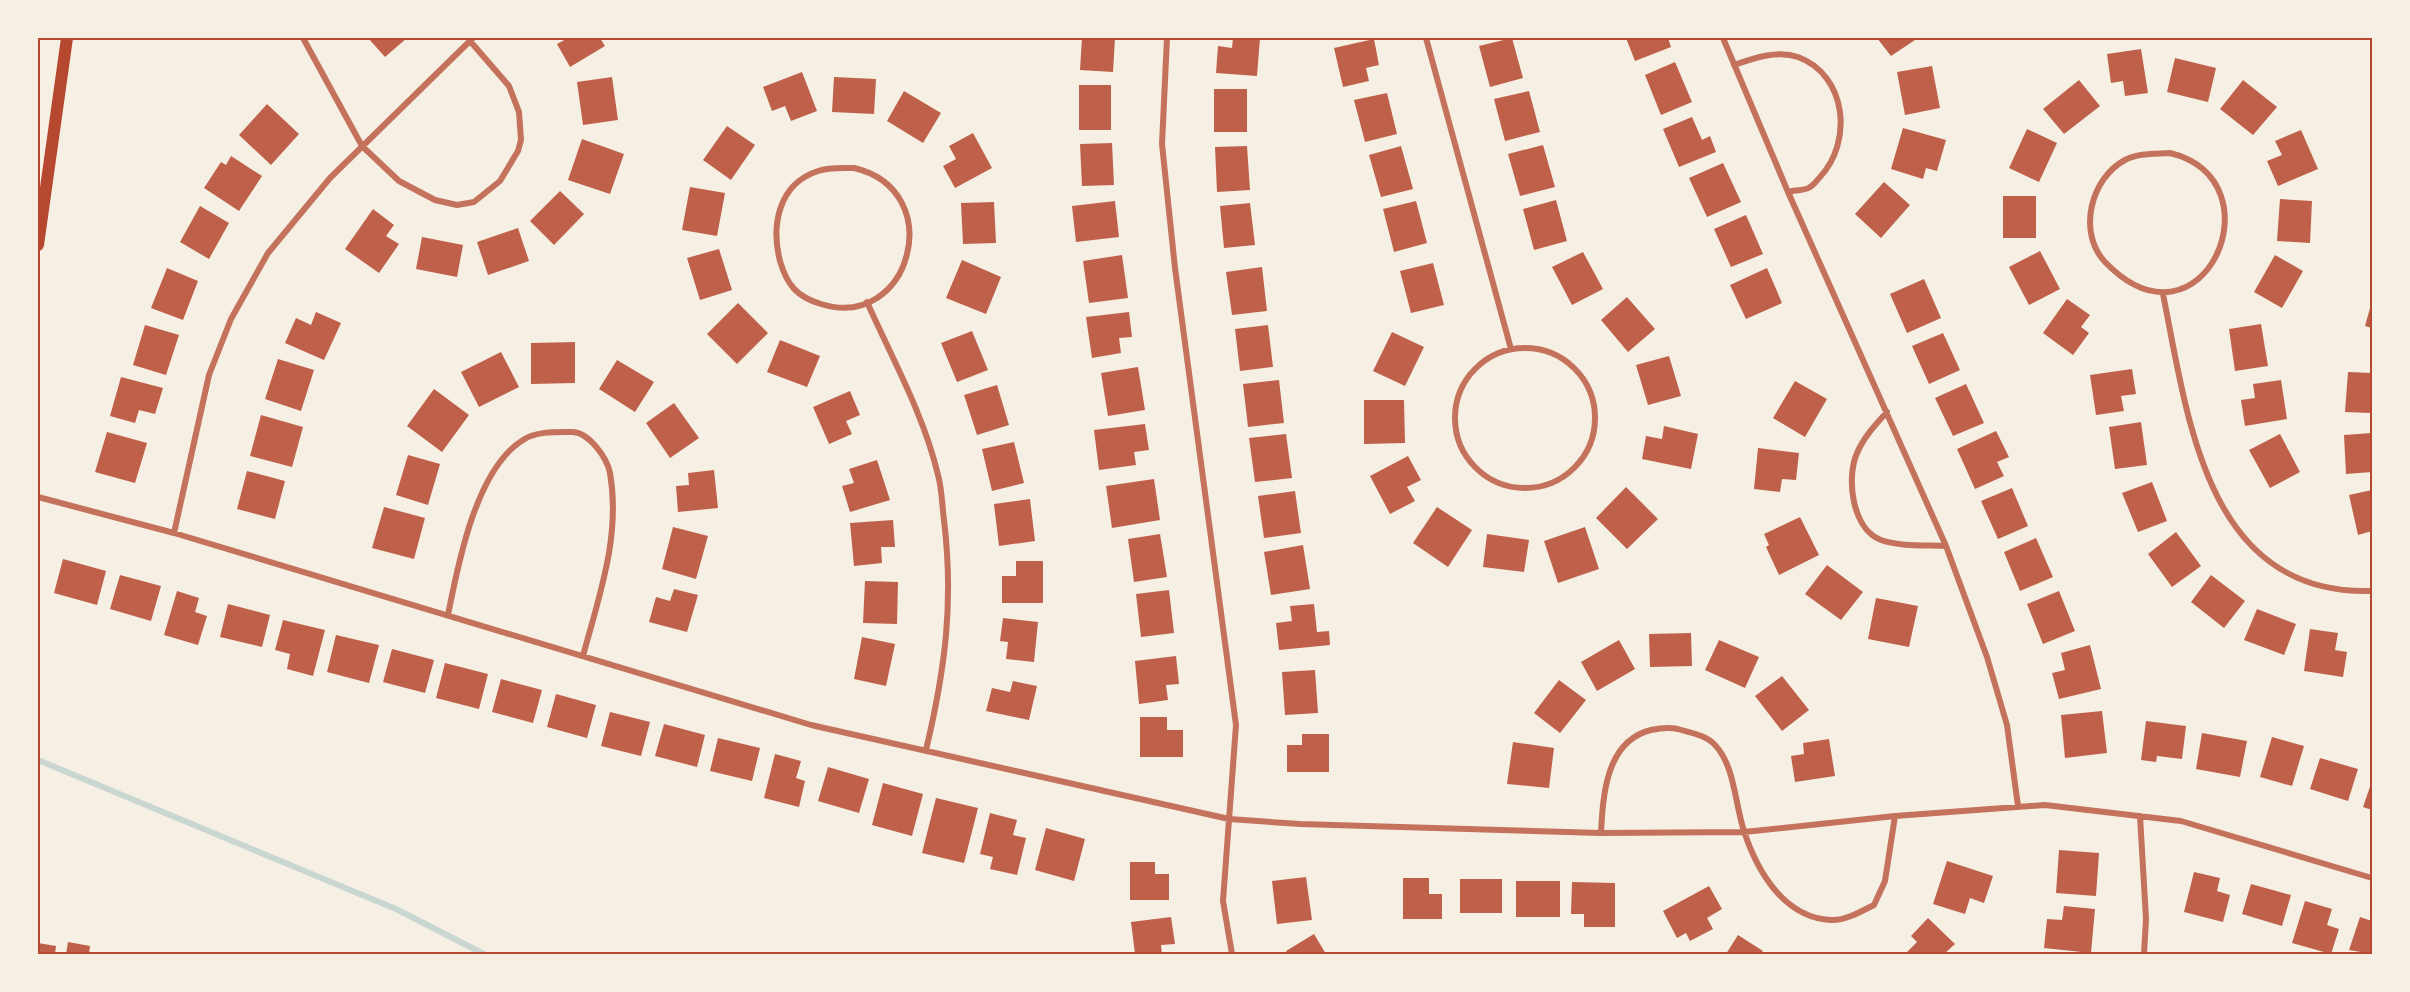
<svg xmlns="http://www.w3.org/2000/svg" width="2410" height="992" viewBox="0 0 2410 992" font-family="Merriweather,serif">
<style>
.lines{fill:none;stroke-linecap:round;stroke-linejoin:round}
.stream{stroke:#c9d6d2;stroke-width:6}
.building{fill:#bf614a}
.minor{stroke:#c5725c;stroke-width:6}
.secondary{stroke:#b5482f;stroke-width:12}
.neatline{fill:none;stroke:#b5482f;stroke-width:2}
</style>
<rect width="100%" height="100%" fill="#f6efe4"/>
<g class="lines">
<path class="stream" d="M38 760 396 909 484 954"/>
</g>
<path class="building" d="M368 38H407L385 57Z
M568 38H600L605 46 570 67 557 44Z
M1082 38H1115L1113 72 1080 70Z
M1233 38H1260L1257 76 1216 73 1218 46 1232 48Z
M1512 38 1523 78 1490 87 1479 46Z
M1626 38H1668L1671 47 1635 61Z
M1877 38H1918L1891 56Z
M1374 39 1379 65 1366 68 1369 81 1343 87 1334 48Z
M2141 49 2148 93 2125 96 2123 81 2111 83 2107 54Z
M2175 58 2216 68 2208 102 2167 92Z
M1675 62 1692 102 1661 115 1645 75Z
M1932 66 1940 108 1905 115 1897 72Z
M802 72 817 111 791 121 785 106 772 111 763 87Z
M612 77 618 120 583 125 577 82Z
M834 77 876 79 874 114 832 112Z
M2079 80 2100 106 2064 134 2043 109Z
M2243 80 2277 107 2253 135 2220 109Z
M1079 85H1111V130H1079Z
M1214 89H1247V132H1214Z
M904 91 941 113 923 143 887 121Z
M1529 91 1540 132 1505 141 1494 99Z
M1387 93 1397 134 1365 142 1354 100Z
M267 104 299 134 271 165 239 135Z
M1692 117 1702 140 1710 136 1716 152 1679 167 1663 129Z
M727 126 755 145 731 180 703 160Z
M1903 128 1946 140 1937 171 1926 168 1923 179 1891 169Z
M2027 129 2057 143 2039 182 2009 168Z
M2301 130 2318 169 2278 186 2267 161 2282 155 2275 141Z
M973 133 992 168 955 188 943 166 956 159 949 146Z
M582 139 624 154 610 194 568 180Z
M1112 143 1114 185 1082 186 1080 144Z
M1543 145 1555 187 1520 196 1508 154Z
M1247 146 1250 190 1217 192 1215 147Z
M1401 146 1413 189 1381 197 1369 155Z
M231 156 262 176 239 211 204 188 221 162 226 165Z
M1723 163 1741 202 1707 217 1689 178Z
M1884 182 1910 205 1881 238 1855 214Z
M690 187 725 193 717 236 682 230Z
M560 191 584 214 554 245 530 221Z
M2003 196H2036V238H2003Z
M2280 199 2312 201 2310 243 2277 241Z
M1556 200 1567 241 1534 250 1523 209Z
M1115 201 1119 237 1076 242 1072 206Z
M1416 201 1427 243 1394 252 1383 209Z
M994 202 996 243 963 244 961 203Z
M1250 203 1255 245 1224 248 1220 206Z
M200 206 229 223 209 259 180 242Z
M373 209 394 225 386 236 399 244 379 273 345 249Z
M1746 215 1763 254 1731 267 1714 229Z
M518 228 529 261 488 275 477 242Z
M422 237 463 245 457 277 416 269Z
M719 249 732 290 700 300 687 258Z
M2040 251 2060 289 2029 305 2009 267Z
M1583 252 1603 289 1572 305 1552 267Z
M1122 255 1128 298 1089 303 1083 261Z
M2275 255 2303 271 2282 308 2254 292Z
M962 260 1001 277 986 314 946 298Z
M1433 263 1444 305 1411 313 1400 271Z
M1262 267 1267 311 1232 315 1226 272Z
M167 268 198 281 183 320 151 308Z
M1767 268 1782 303 1746 319 1730 285Z
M1924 279 1941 318 1907 333 1890 294Z
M1627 297 1655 329 1628 352 1601 320Z
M2067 299 2090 315 2081 327 2089 333 2073 355 2043 333Z
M2372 301V328L2365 326Z
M738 303 768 333 737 364 707 334Z
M316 312 341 323 324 360 285 343 296 318 311 325Z
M1129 312 1132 337 1119 338 1121 353 1092 358 1086 317Z
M2261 324 2268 366 2235 371 2229 329Z
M145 325 179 335 166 375 133 365Z
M1268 325 1273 367 1240 371 1235 329Z
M972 331 988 370 957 382 941 343Z
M1392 332 1424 347 1405 386 1373 371Z
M1943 333 1960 370 1929 384 1912 346Z
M780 340 820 356 807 387 767 372Z
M575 342V383L531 384V343Z
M501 352 519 387 479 407 461 372Z
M1669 356 1681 396 1648 405 1636 365Z
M278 359 314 370 301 411 265 399Z
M617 360 654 382 635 412 599 389Z
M1138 367 1145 410 1108 416 1101 373Z
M2132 369 2136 394 2121 396 2124 411 2096 415 2090 375Z
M2348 372 2372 373 2371 413 2345 412Z
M121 377 163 388 155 414 139 410 135 423 110 416Z
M1279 380 1284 423 1248 427 1243 384Z
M2281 380 2287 419 2245 426 2241 400 2255 398 2253 384Z
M1795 381 1827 399 1805 437 1773 418Z
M1966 384 1984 423 1953 436 1935 398Z
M997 385 1009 425 977 435 964 395Z
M434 389 469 415 442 452 407 426Z
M850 391 860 415 846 421 852 434 829 444 813 407Z
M1364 400H1404L1405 443 1364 444Z
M674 403 699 438 670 458 646 423Z
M261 415 303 427 292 467 250 456Z
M2141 422 2147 465 2115 469 2109 427Z
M1145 424 1149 450 1134 452 1136 465 1099 470 1094 430Z
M1664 426 1698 434 1691 469 1642 459 1646 436 1662 439Z
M1996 431 2009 457 1997 462 2004 476 1975 489 1957 449Z
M107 432 147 443 135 483 95 472Z
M2372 433V472L2346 474 2344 435Z
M1286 434 1292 478 1255 482 1249 438Z
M2280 434 2300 472 2270 488 2249 450Z
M1014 442 1024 483 992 491 982 449Z
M1758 448 1799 453 1796 480 1782 479 1780 492 1754 489Z
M408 455 440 464 428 505 396 495Z
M1408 456 1421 480 1407 487 1415 501 1390 514 1370 476Z
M877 460 890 500 850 512 842 486 854 483 849 469Z
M714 470 718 508 678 512 676 486 689 485 688 473Z
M247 471 285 481 275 519 237 509Z
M1154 479 1160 520 1112 528 1106 486Z
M2152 482 2167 521 2138 532 2122 493Z
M1626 487 1658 519 1627 549 1596 518Z
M2012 488 2028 526 1998 539 1981 501Z
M2372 490V531L2358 535 2349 495Z
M1295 491 1301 533 1264 538 1258 496Z
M1030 499 1035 541 999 546 994 504Z
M384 507 425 518 414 559 372 548Z
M1437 507 1472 530 1448 567 1413 543Z
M1800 517 1819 555 1779 575 1766 547 1769 545 1764 534Z
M893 520 895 547H881L882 563 854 566 850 523Z
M673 527 708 536 696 579 662 569Z
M1585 527 1599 569 1558 583 1544 541Z
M2176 532 2201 566 2172 587 2148 554Z
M1160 534 1167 577 1134 582 1128 539Z
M1487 534 1529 540 1524 572 1483 567Z
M2036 538 2053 577 2020 591 2004 552Z
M1303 545 1310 589 1271 595 1264 552Z
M63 559 106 571 97 605 54 593Z
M1016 561H1043V603H1002V576H1016Z
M1827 565 1863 592 1841 620 1805 594Z
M120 575 161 586 151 621 110 609Z
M2211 575 2245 601 2224 628 2191 602Z
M865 581 898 582 897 624 863 623Z
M674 589 698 595 687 632 649 622 656 597 670 601Z
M1169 590 1174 633 1141 637 1136 594Z
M177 591 199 598 195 612 207 616 198 645 164 635Z
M2059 591 2075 631 2043 644 2027 604Z
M1876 598 1918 606 1909 647 1868 639Z
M228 604 270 615 262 647 220 637Z
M1314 604 1317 632 1329 631 1330 645 1279 650 1276 623 1292 621 1290 606Z
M2257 609 2296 624 2284 655 2244 640Z
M1003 618 1038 622 1034 662 1006 659 1008 642 1000 641Z
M283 620 325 630 313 676 287 669 290 654 275 650Z
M2310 629 2338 633 2335 650 2347 652 2343 677 2304 671Z
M1691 633 1692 666 1650 667 1649 634Z
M336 635 379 645 369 683 327 672Z
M862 637 895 644 886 686 854 679Z
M1619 640 1635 669 1597 691 1581 662Z
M1719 640 1759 657 1745 688 1705 670Z
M2090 645 2101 689 2059 699 2052 673 2065 670 2061 653Z
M392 649 434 660 425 693 383 682Z
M1176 656 1179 684 1166 685 1168 700 1139 704 1135 661Z
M445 663 488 674 479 709 436 698Z
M1315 670 1318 713 1285 715 1282 672Z
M1782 676 1809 710 1782 731 1755 696Z
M501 679 542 690 533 723 492 712Z
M1559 680 1586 700 1560 733 1534 713Z
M1013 681 1037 686 1029 720 986 711 992 688 1010 692Z
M556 694 596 705 587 738 547 727Z
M2102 711 2107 753 2065 758 2061 715Z
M610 712 650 722 641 756 601 746Z
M1140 717H1167V730H1183V757H1140Z
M2146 721 2186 726 2182 759 2157 756 2156 762 2141 760Z
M664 724 705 735 697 767 655 756Z
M2202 733 2247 741 2240 777 2196 769Z
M1302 734H1329V772H1287V745H1302Z
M2272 737 2304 746 2292 786 2260 777Z
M718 738 760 748 752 781 710 771Z
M1829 739 1835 776 1795 782 1791 756 1804 754 1803 743Z
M1513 742 1554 748 1549 788 1507 784Z
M775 754 801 761 796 778 805 781 799 807 764 798Z
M2320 758 2358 769 2348 801 2310 789Z
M828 767 869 779 859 813 818 801Z
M2372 781V810L2363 807Z
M883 783 923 794 912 836 872 825Z
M936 798 978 808 964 863 922 853Z
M990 813 1017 820 1013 835 1026 838 1017 875 990 869 993 857 980 854Z
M1046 828 1085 839 1074 881 1035 870Z
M2059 850 2099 853 2096 896 2056 893Z
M1947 861 1993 876 1984 903 1970 898 1965 914 1933 904Z
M1130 862H1155V874H1169V900H1130Z
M2194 872 2220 878 2217 891 2230 895 2223 922 2184 912Z
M1306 877 1312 920 1277 924 1272 881Z
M1403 878H1429V894H1442V919H1403Z
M1460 879H1502V913H1460Z
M1516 881H1560V917H1516Z
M1572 882 1615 883V927H1584V914H1571Z
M2251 884 2291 895 2282 926 2242 914Z
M1709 886 1722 909 1707 918 1713 929 1690 941 1686 933 1677 938 1663 911Z
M2305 901 2332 909 2327 925 2339 929 2331 954 2292 943Z
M2064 906 2095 909 2091 953 2044 948 2047 919 2062 920Z
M1171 917 1175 944 1161 945 1162 954H1135L1131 922Z
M2360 917 2372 921V954L2349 950Z
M1928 918 1955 944 1944 954H1907L1906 953 1917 942 1911 936Z
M1314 934 1326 954H1288L1286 951Z
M1738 935 1763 951 1760 954H1726Z
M68 942 90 946 89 954H66Z
M38 943 56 946 55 954H38Z"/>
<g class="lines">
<path class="minor" d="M303 38 362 146 399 181 435 200 457 205 474 202 500 181 518 151 521 140 519 112 509 86 470 41
M1167 38 1162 144 1175 268 1236 725 1223 901 1232 954
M1426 38 1511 349
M1723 38 1788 192 1946 546 1987 657 2007 725 2018 806
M1734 65C1754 58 1777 50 1798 57 1847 75 1853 142 1820 177 1817 180 1814 185 1810 187 1805 191 1794 190 1788 192
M2170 153C2282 180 2203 363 2105 262 2077 232 2091 178 2125 160 2138 153 2155 154 2170 153Z
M854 168C949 190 911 332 821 304 797 297 787 285 780 261 771 226 778 184 818 171 829 167 843 168 854 168Z
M2163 294C2188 418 2206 596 2372 591
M867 302C892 358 924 415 938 475 942 489 942 505 944 520 954 603 945 670 926 750
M1455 418a70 70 0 1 1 140 0a70 70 0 1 1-140 0Z
M1887 412C1875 425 1864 437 1857 453 1846 478 1852 529 1881 540 1901 547 1925 545 1946 546
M38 497 174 533 811 725 1229 819 1300 824 1601 833 1744 832 1895 816 2045 805 2181 821 2372 878
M174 533 209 375 231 319 268 253 330 178 473 38
M448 615C458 564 476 469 523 440 536 431 557 432 572 432 589 432 607 458 610 473 621 536 599 596 583 656
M2140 816 2146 919 2144 954
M1601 833C1603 795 1606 741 1651 730 1660 728 1669 727 1678 729 1691 733 1706 735 1715 745 1735 766 1735 805 1744 831 1757 871 1784 918 1831 920 1845 921 1862 911 1874 905L1885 881 1895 816"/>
<path class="secondary" d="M38 245 67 38"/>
</g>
<rect width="2410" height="992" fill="none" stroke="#f6efe4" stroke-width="78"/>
<rect x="39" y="39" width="2332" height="914" class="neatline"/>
</svg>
